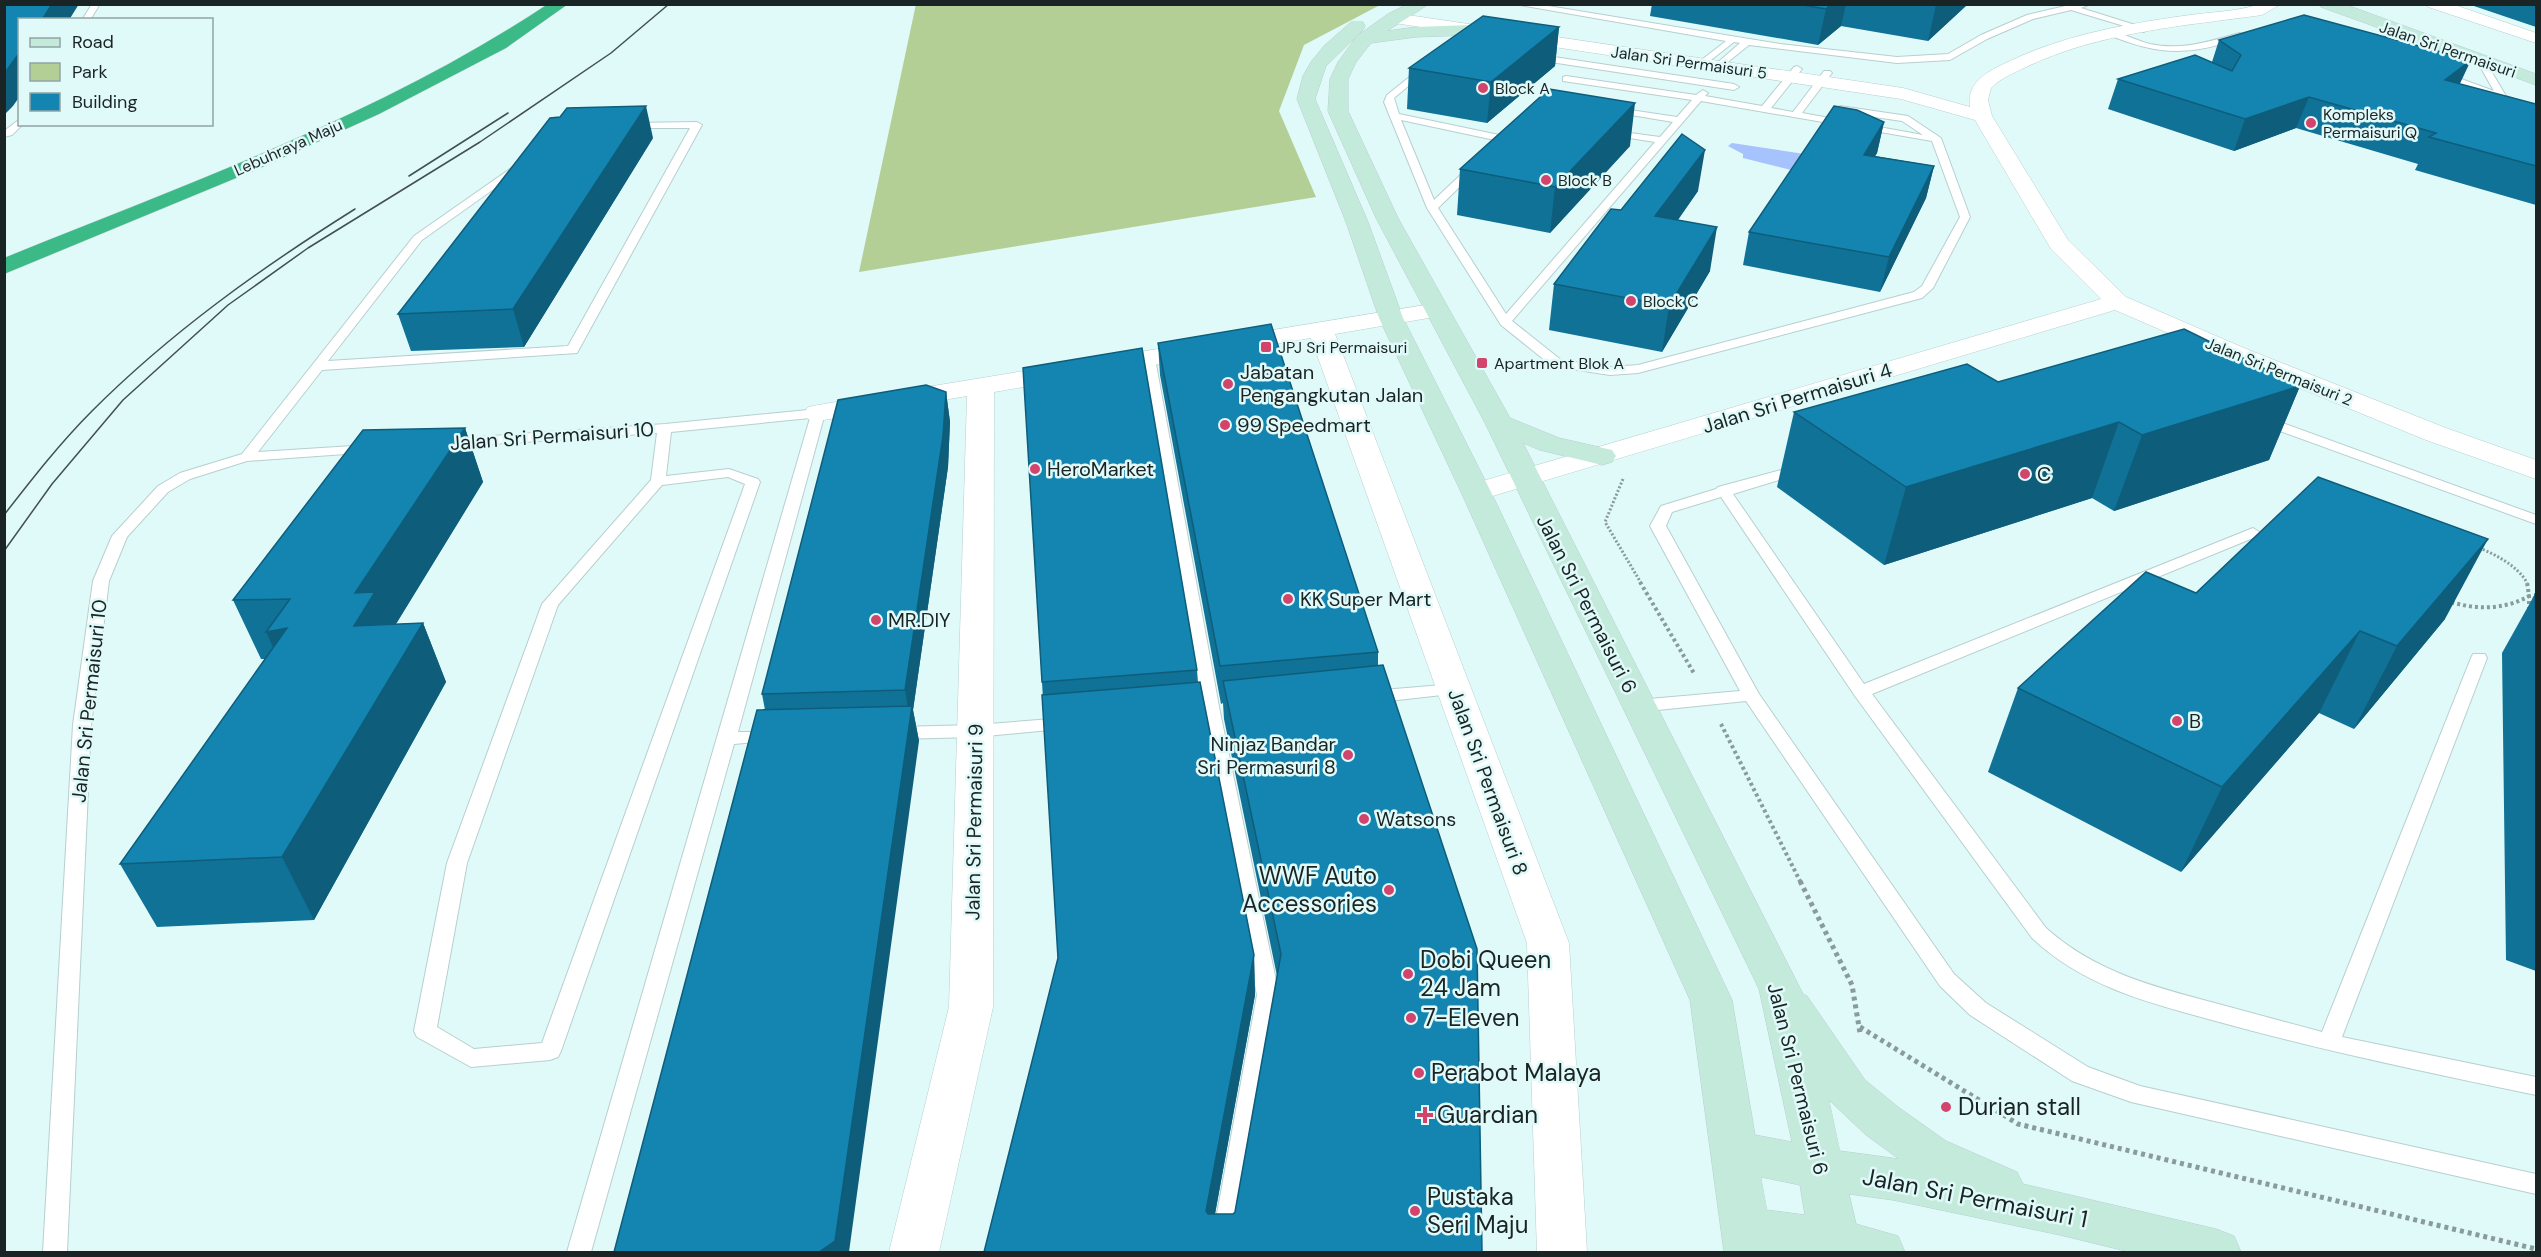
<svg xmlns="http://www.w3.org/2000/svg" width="2541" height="1257" viewBox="0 0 2541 1257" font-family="'DM Sans',sans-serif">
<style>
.green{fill:#b4cf96}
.water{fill:#a7c3fe}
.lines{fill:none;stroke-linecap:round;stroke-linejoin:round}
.lane-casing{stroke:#b7cfcf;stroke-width:2}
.street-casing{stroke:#b7cfcf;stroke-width:1}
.secondary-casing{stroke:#b7cfcf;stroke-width:1}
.highway-casing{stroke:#d6d8d8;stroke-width:1}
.path-far2{stroke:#899b9b;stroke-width:3;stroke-dasharray:2 2;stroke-linecap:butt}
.path-far1{stroke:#899b9b;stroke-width:4;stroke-dasharray:3 3;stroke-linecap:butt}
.path{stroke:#899b9b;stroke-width:5;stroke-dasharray:4 4;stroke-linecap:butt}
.lane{fill:#fff;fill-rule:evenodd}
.street{fill:#fff;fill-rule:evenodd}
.secondary{fill:#c4eadb;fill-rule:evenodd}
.highway{fill:#3bba88;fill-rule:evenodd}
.tram{stroke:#435050;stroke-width:1.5}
.wall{fill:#117297}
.shaded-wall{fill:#0e5d7b}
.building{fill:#1485b0;stroke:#0e5d7b;stroke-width:1.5}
.poi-dot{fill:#d3446d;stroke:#e0f9f9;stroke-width:2}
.labels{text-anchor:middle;stroke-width:5;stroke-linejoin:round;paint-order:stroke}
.far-street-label{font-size:16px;fill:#1b2424;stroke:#e0f9f9}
.far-poi-label{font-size:16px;fill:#1b2424;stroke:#e0f9f9;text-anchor:start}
.poi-label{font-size:20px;fill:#1b2424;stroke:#e0f9f9;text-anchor:start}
.street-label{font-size:20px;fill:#1b2424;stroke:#e0f9f9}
.near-poi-label{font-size:24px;fill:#1b2424;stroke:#e0f9f9;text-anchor:start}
.near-street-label{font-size:24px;fill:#1b2424;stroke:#e0f9f9}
</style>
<rect width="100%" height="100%" fill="#e0f9f9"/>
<path class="green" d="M916 4H1380V5L1304 45 1279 111 1316 197 859 272Z"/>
<path class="water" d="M1732 143 1811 155 1799 172 1743 158V154L1728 146Z"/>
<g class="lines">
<g class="lane-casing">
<path id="lane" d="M92 4H100L90 20H82Z
M1514 4H1536L1780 44 1897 57 1948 54 1981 35 2027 15 2074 4H2091L2081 8 2148 29 2144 32 2071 10 2033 19 1987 39 1950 60 1897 63 1749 45 1719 69 1715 66 1716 64 1740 43 1734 42 1702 67 1699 66V62L1726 41Z
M2114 31C2126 35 2138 41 2150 44 2182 51 2210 41 2240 33L2244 36C2237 41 2226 43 2218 45 2176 56 2150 51 2111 36V32Z
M1534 54 1734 84 1739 87 1734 90 1531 59 1530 57Z
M2478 59H2484L2506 96 2536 107V113L2498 100 2437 75 2445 73 2494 91 2477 61Z
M1423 66 1430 68 1394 98 1399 114 1504 136 1509 139 1504 142 1401 120 1434 200 1471 165 1480 167 1438 208 1506 314 1655 142 1610 135 1605 132 1607 130 1660 137 1673 122 1613 112 1608 109 1610 107 1677 117 1692 100 1563 81V77L1566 76 1696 95 1703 90 1708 93 1705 96 1762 106 1794 67 1797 66 1802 69 1771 108 1793 112 1824 71H1830L1832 73 1802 113 1923 135 1902 121 1840 112 1835 109 1840 106 1908 116 1941 138 1970 217 1933 288 1922 298 1638 373 1610 375 1552 366 1501 325 1427 208 1384 102 1387 95ZM1701 101 1932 141 1960 217 1922 286 1914 292 1638 365 1610 367 1561 360 1512 321Z
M20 119V124H23L12 135 4 137V131Z
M629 123 697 122 702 125 577 353 322 370 258 452 369 445 376 449 374 452 247 461 190 479 168 492 127 537 109 581 91 725 67 1252H43L73 725 93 581 112 536 158 486 180 473 242 454 414 236 517 164 526 166 422 240 328 361 568 346 690 128H626L624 126Z
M1149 355 1155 359 1220 712 1279 995 1234 1252H1210L1257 995 1202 712 1143 359Z
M818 409 825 413 738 732H777L780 736 777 740 734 744 591 1252H567L810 418 671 432 666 476 729 469 758 479 760 482 561 1051 558 1057 550 1060 471 1067 417 1037 414 1031 447 863 542 604 651 480 657 433 448 447 441 443 448 439 665 424ZM728 477 745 484 542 1043 474 1049 437 1027 467 863 558 605 662 485Z
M2263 416 2536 515V524L2258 423 2256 420 2258 417Z
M1800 465 1805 466 1807 469 1805 472 1733 494 1864 684 2248 530 2253 528 2261 533 2258 536 1872 694 2046 928C2094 971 2151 986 2211 1002 2248 1012 2285 1022 2322 1032L2471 658 2473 654H2485L2487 658 2342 1037 2536 1077V1095C2435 1074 2334 1053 2234 1026 2162 1006 2088 991 2032 938L1855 696 1721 497 1672 512 1666 526 1759 694 1954 974 1986 1003 2088 1067 2140 1086 2536 1174V1194L2131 1102 2072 1081 1970 1015 1940 986 1746 701 1638 712 1632 710 1629 706 1632 702 1638 700 1740 691 1650 526 1661 506 1716 489 1718 487Z
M1454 684 1460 685 1463 689 1460 693 1371 703 1365 701 1362 697 1365 693 1371 691Z
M1065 718 1071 720 1074 724 1071 728 976 737 896 739 890 737 887 733 890 729 896 727 976 725Z"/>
</g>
<g class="street-casing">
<path id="street" d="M2260 4H2281L2262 15C2183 26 2099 32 2026 67 2014 73 2001 78 1991 88L1988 100 1992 116 2068 240 2126 297 2244 348 2446 428 2536 460V479L2426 440 2226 358 2115 310 1486 498 1476 501 1466 498 1461 492 1466 486 2101 299 2051 249 1975 120 1901 99 1394 23 1386 18 1388 14 1394 13 1903 88 1970 107C1966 80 1991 70 2012 60 2066 35 2125 24 2183 16 2208 12 2237 12 2260 4Z
M2426 4H2452L2536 33V43L2428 7Z
M1437 303 1446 305 1449 310 1446 315 1335 334 1569 943 1587 1252H1537L1527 943 1311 338 994 392 993 1007 939 1252H889L949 1007 967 396 818 421 808 419 804 413 808 407 818 405Z"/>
</g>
<g class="secondary-casing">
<path id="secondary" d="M1408 4H1429L1387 31 1416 27 1471 25 1477 26 1479 30 1477 34 1471 35 1416 37 1371 43 1356 62 1348 79V111L1398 218 1510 418 1559 438 1612 450 1616 456 1612 462 1602 465 1540 450 1523 443 1803 994 1807 996 1865 1080 1898 1107 1946 1141 2017 1172 2023 1184 2216 1229 2234 1236 2241 1252H2130L2060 1235 1893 1200 1849 1194 1856 1224 1898 1236 1905 1252H1724L1690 1000 1461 492 1379 318 1346 222 1297 99 1303 76 1311 62 1324 46 1351 22H1363L1365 26 1363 30 1326 66 1315 99 1368 222 1403 318 1491 492 1732 1000 1755 1135 1792 1142 1759 989 1485 423 1376 218 1328 111 1330 79 1338 62 1357 36 1388 14ZM1829 1100 1866 1135 1899 1159 1840 1151ZM1761 1177 1800 1185 1805 1215 1767 1210Z
M2319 4H2344L2536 74V85L2321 7Z"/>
</g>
<g class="highway-casing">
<path id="highway" d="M548 4H568L506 48 379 114 258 169 4 274V258C189 183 381 115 548 4Z"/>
</g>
<path class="path-far2" d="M1623 479 1605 522 1641 583
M2410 583 2394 569 2385 554C2407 515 2511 549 2527 583"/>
<path class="path-far1" d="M1640 582 1695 675
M2408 582C2444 605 2490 618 2529 596L2527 582
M2529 610V596L2536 599
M1721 724 1801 883"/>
<path class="path" d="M1800 881 1852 985 1860 1033
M1860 1027 2018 1124 2536 1249"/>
<use href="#lane" class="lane"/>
<use href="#street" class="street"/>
<use href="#secondary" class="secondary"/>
<use href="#highway" class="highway"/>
<path class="tram" d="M409 176 508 113
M4 515C32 479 60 443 92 411 171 332 261 268 355 209
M4 551 52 484 123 400 228 305 308 248 480 142 611 53 669 4"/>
</g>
<path class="wall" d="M1652 4H1968L1928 41 1841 26 1818 45 1650 16Z
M2468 4H2536V27Z
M1559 27 1555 66 1487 123 1407 109 1409 68Z
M2219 40 2460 84 2536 104V205L2415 170 2418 164 2296 128 2234 151 2108 109 2118 79 2212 62Z
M1884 122 1877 153 1875 156 1934 166 1926 198 1880 292 1743 265 1749 232Z
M653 138 524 347 411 351 398 314Z
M1630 146 1550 233 1457 215 1460 169Z
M1698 191 1678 220 1710 271 1662 352 1549 330 1554 284 1621 210Z
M1158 343 1378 652V666L1482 1252H984L1058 958 1042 682 1197 670 1198 682 1254 955 1255 995 1215 1214H1233L1235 1212 1277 976 1224 719 1223 703 1221 704 1160 375Z
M1998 382 2300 386 2269 460 2114 511 2092 498 1884 565 1777 487 1794 412Z
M946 392 950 422 948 467 913 710 919 741 765 710 762 694Z
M465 428 483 482 396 624 423 623 446 682 314 920 157 927 120 864 266 659H261L233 600Z
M2196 593 2445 619 2354 729 2319 713 2181 872 1988 772 2018 688Z
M2535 594H2536V971L2506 960 2502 653Z"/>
<path class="shaded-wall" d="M52 4H79L69 20H42Z
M1831 4H1846L1841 26 1818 45 1826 9Z
M1968 4 1928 41 1936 5Z
M1559 27 1555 66 1487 123 1491 82Z
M20 52V96L13 106 4 115V74Z
M2471 60 2457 90 2445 80Z
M2309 97 2296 128 2234 151 2245 119Z
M1635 103 1630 146 1550 233 1555 187Z
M646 106 653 138 524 347 513 309Z
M1884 122 1877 153 1857 186 1864 155Z
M1705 150 1698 191 1649 260 1655 216Z
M1934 166 1926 198 1880 292 1889 257Z
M1717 227 1710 271 1662 352 1669 306Z
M2300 386 2269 460 2114 511 2142 435Z
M946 392 950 422 948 467 913 710 919 741 849 1252H819L910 721 905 690Z
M2119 422 2092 498 1884 565 1906 487Z
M465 428 483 482 391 632 354 626 355 593Z
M2488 539 2445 619 2354 729 2397 646Z
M423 623 446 682 314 920 282 857Z
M287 628 294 691 266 632Z
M2360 631 2319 713 2181 872 2222 787Z
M1254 955 1255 995 1208 1252 1206 1211Z"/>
<path class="building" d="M4 4H52L42 20H20V52L4 74Z
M1797 4H1831L1826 9Z
M2304 15 2471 60 2445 80 2536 104V166L2429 137 2436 133 2309 97 2245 119 2118 79 2195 55 2232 71 2241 55 2219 40Z
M1483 16 1559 27 1491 82 1409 68Z
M1549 89 1635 103 1555 187 1460 169Z
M646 106 513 309 398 314 550 118 560 117 567 108Z
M1834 106 1857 110 1884 122 1864 155 1934 166 1889 257 1749 232Z
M1682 134 1705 150 1655 216 1717 227 1669 306 1554 284 1611 209 1621 210Z
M1271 324 1378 652 1220 666 1158 343Z
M2184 329 2300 386 2142 435 2119 422 1906 487 1794 412 1967 364 1998 382Z
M1142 348 1197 670 1042 682 1023 368Z
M926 385 946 392 943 436 905 690 762 694 838 400Z
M465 428 355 593 375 592 354 626 423 623 282 857 120 864 287 628 266 632 290 599 233 600 363 430Z
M2318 477 2488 539 2397 646 2360 631 2222 787 2018 688 2146 572 2196 593Z
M2535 594H2536V624Z
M1383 665 1477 949 1482 1252H984L1058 958 1042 695 1200 682 1254 955 1206 1211 1208 1214H1233L1235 1212 1281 954 1223 681Z
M912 706 835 1241 819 1252H614L757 710Z"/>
<g class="poi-dot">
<circle cx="1483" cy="88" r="6"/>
<circle cx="2311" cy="123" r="6"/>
<circle cx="1546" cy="180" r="6"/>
<circle cx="1631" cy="301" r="6"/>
<rect x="1260" y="341" width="12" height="12" rx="3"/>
<rect x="1476" y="357" width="12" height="12" rx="3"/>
<circle cx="1228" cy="384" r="6"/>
<circle cx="1225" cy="425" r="6"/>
<circle cx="1035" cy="469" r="6"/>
<circle cx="2025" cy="474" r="6"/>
<circle cx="1288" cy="599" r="6"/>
<circle cx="876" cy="620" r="6"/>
<circle cx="2177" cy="721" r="6"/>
<circle cx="1348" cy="755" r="6"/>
<circle cx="1364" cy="819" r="6"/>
<circle cx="1389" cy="890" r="6"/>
<circle cx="1408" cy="974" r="6"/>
<circle cx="1411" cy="1018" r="6"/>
<circle cx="1419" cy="1073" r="6"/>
<circle cx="1946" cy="1107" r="6"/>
<path d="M1422 1106h6v6h6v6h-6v6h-6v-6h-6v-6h6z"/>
<circle cx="1415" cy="1211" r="6"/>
</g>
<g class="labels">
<g class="far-street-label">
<text transform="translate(2448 49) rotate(19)" y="6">Jalan Sri Permaisuri</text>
<text transform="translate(1689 62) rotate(8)" y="6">Jalan Sri Permaisuri 5</text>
<text transform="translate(288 147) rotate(-24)" y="6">Lebuhraya Maju</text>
<text transform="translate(2279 371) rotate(22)" y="6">Jalan Sri Permaisuri 2</text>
</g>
<g class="far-poi-label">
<text x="1495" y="94">Block A</text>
<text x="2323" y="120">Kompleks<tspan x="2323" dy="18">Permaisuri Q</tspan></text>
<text x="1558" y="186">Block B</text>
<text x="1643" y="307">Block C</text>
<text x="1278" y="353">JPJ Sri Permaisuri</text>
<text x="1494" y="369">Apartment Blok A</text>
</g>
<g class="poi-label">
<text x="1240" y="379">Jabatan<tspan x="1240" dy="23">Pengangkutan Jalan</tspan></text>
<text x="1237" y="432">99 Speedmart</text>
<text x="1047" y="476">HeroMarket</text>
<text x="2037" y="481">C</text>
<text x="1300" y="606">KK Super Mart</text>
<text x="888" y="627">MR.DIY</text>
<text x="2189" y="728">B</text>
<text x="1336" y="751" text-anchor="end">Ninjaz Bandar<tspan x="1336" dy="23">Sri Permasuri 8</tspan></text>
<text x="1376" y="826">Watsons</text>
</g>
<g class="street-label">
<text transform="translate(1797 398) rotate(-17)" y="7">Jalan Sri Permaisuri 4</text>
<text transform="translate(552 436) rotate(-4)" y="7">Jalan Sri Permaisuri 10</text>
<text transform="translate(1587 604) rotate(63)" y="7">Jalan Sri Permaisuri 6</text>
<text transform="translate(89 701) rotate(-84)" y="7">Jalan Sri Permaisuri 10</text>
<text transform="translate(1488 782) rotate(70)" y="7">Jalan Sri Permaisuri 8</text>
<text transform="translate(974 822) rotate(-89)" y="7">Jalan Sri Permaisuri 9</text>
<text transform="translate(1798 1079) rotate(76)" y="7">Jalan Sri Permaisuri 6</text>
</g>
<g class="near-poi-label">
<text x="1377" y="884" text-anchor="end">WWF Auto<tspan x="1377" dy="28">Accessories</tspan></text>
<text x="1420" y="968">Dobi Queen<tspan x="1420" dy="28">24 Jam</tspan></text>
<text x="1423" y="1026">7-Eleven</text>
<text x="1431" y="1081">Perabot Malaya</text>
<text x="1958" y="1115">Durian stall</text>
<text x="1437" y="1123">Guardian</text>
<text x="1427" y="1205">Pustaka<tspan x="1427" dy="28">Seri Maju</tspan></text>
</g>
<g class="near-street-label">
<text transform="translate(1975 1198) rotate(11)" y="8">Jalan Sri Permaisuri 1</text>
</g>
</g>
<rect width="2541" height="1257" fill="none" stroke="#1b2424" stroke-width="12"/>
<rect x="18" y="18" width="195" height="108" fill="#e0f9f9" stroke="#91a4a4" stroke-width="1.5"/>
<rect x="30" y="38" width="30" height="9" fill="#c4eadb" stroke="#91a4a4" stroke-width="1.5"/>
<text x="72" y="48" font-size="18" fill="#1b2424">Road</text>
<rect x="30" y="63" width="30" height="18" fill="#b4cf96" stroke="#91a4a4" stroke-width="1.5"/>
<text x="72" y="78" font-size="18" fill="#1b2424">Park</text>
<rect x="30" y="93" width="30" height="18" fill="#1485b0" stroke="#91a4a4" stroke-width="1.5"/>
<text x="72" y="108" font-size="18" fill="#1b2424">Building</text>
</svg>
